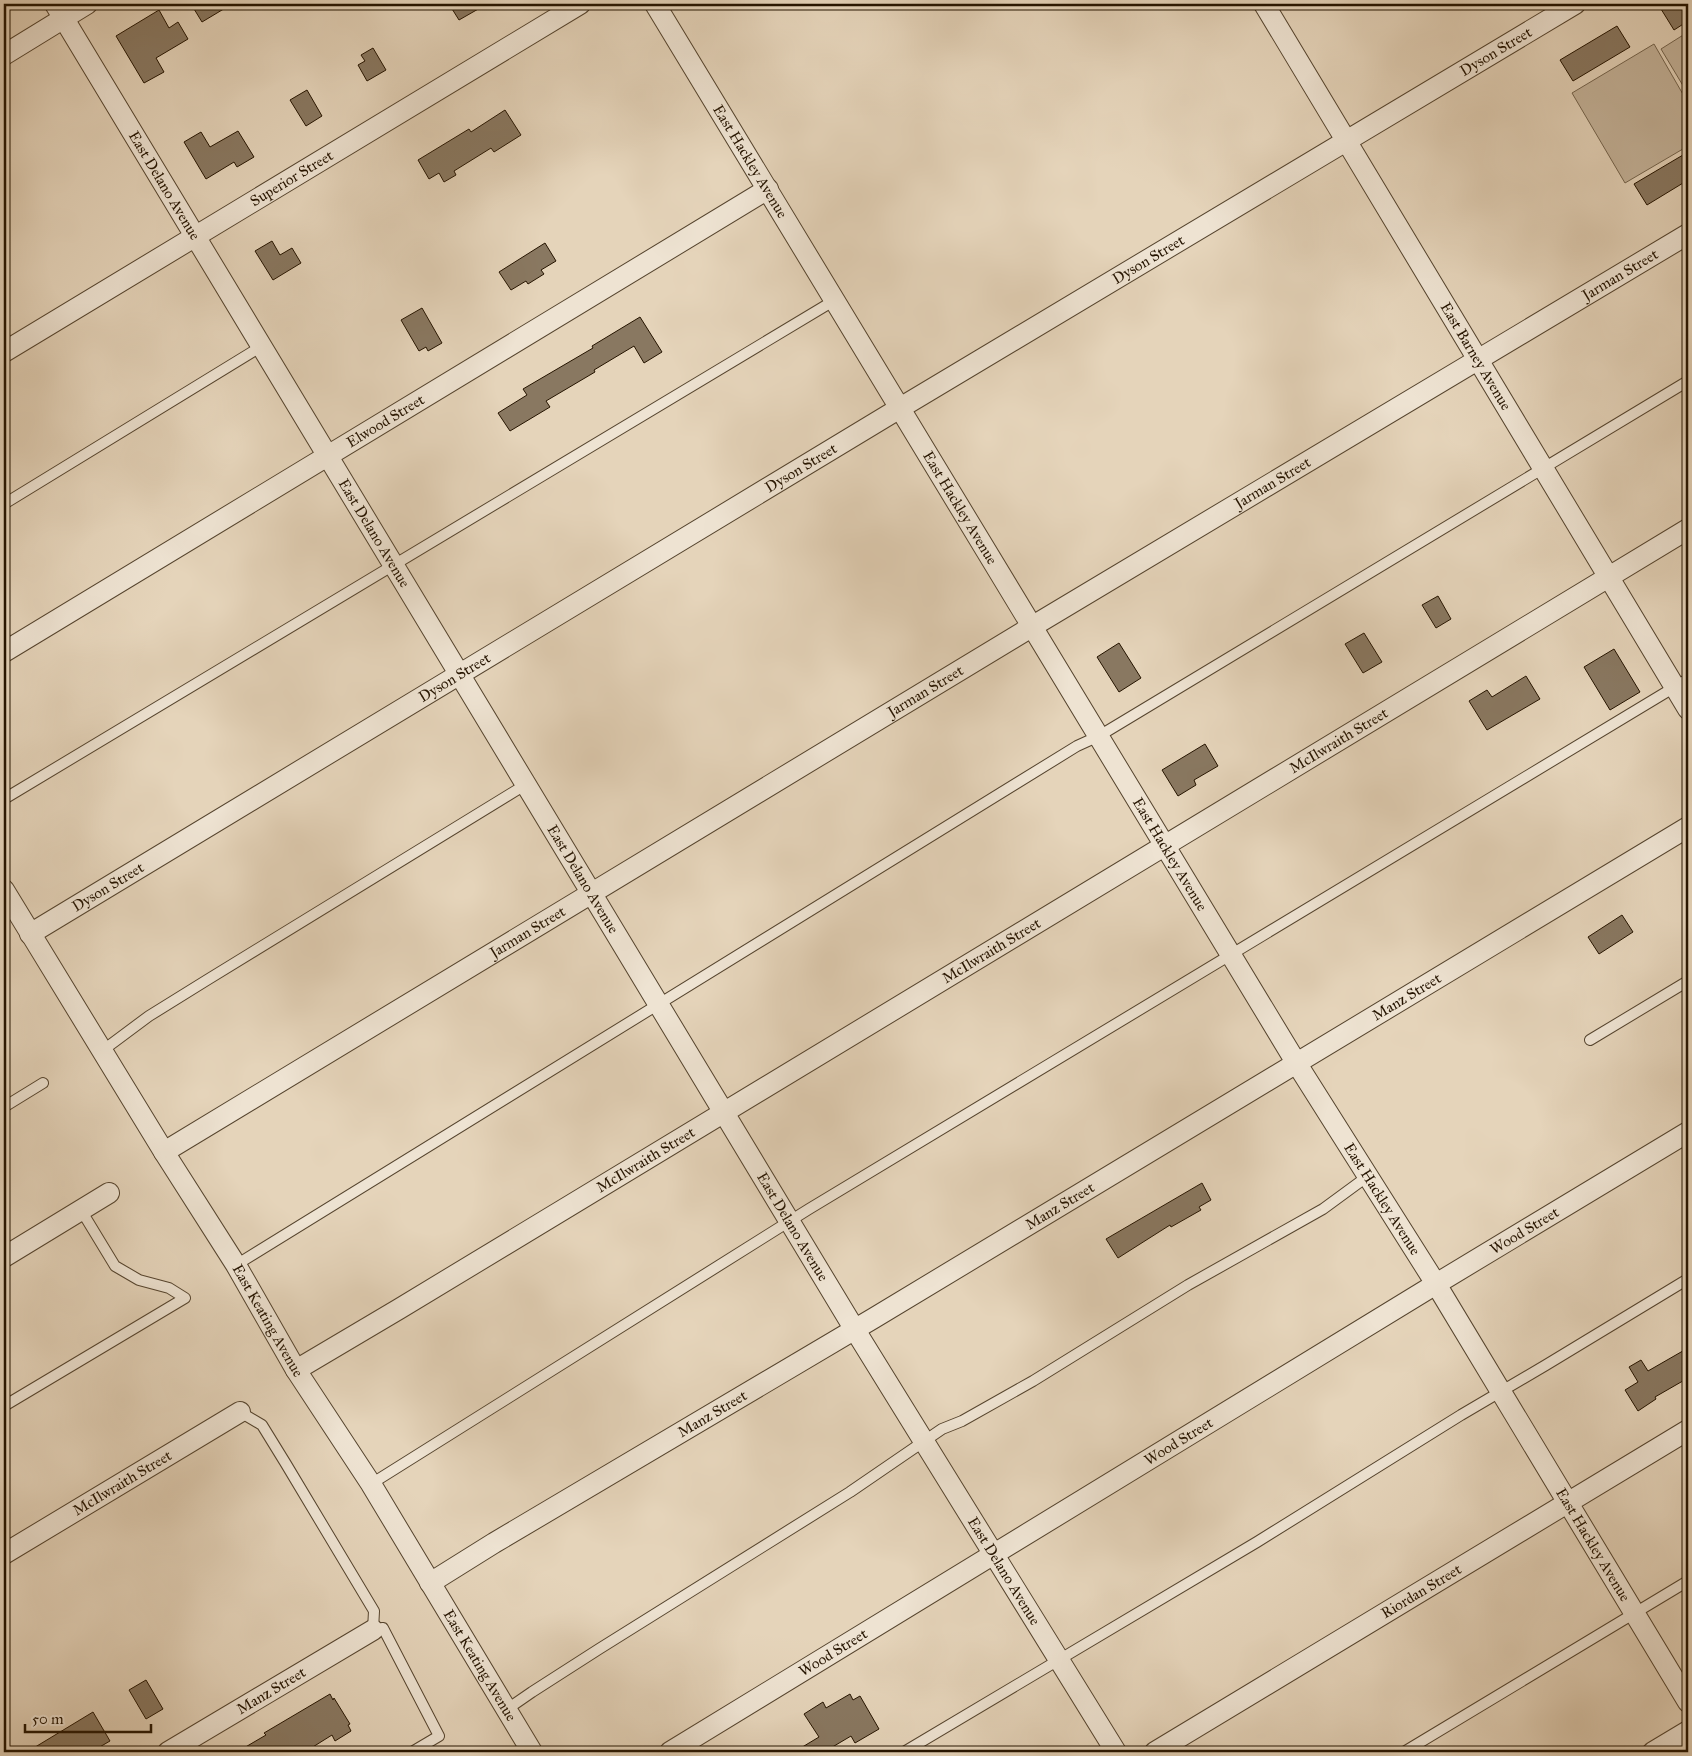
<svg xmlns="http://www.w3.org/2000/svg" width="1692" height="1756" viewBox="0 0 1692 1756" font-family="'IM FELL Great Primer',serif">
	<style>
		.green { fill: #c4b39a; stroke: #74644d }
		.building { fill: #897861; stroke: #251400 }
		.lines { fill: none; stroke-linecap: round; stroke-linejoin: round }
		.lane-casing { stroke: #55442e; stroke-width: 12 }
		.street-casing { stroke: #55442e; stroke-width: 22 }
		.lane { stroke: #eee3d2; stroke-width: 10 }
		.street { stroke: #eee3d2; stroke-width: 20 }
		.labels { text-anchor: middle; stroke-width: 4; stroke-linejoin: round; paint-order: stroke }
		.street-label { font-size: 15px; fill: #251400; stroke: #eee3d2 }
	</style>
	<rect width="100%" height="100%" fill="#e5d4ba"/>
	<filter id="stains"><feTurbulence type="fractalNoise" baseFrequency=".004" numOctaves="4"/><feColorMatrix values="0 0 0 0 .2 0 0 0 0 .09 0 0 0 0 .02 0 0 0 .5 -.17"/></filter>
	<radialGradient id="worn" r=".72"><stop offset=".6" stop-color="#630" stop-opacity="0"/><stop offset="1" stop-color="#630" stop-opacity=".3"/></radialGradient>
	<path class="green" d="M 1688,32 L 1688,94 L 1661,49 Z
		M 1654,44 L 1688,103 L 1688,146 L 1625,183 L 1572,93 Z"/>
	<path class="building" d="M 191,4 L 232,4 L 202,22 Z
		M 449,4 L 487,4 L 459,20 Z
		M 1669,4 L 1688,4 L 1688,21 L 1674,30 L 1661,9 Z
		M 159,10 L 169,28 L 178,22 L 188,39 L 156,58 L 164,72 L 144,83 L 116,36 Z
		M 1617,26 L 1630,47 L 1573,81 L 1560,60 Z
		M 373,48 L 386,70 L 367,81 L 358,65 L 365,61 L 361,55 Z
		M 307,90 L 322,116 L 306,126 L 290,100 Z
		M 505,110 L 521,135 L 494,152 L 491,148 L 454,171 L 456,175 L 444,182 L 439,173 L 429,179 L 418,160 L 469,129 L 471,132 Z
		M 238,131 L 254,157 L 237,167 L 234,162 L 206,179 L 184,142 L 201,132 L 210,147 Z
		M 1688,152 L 1688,180 L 1647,205 L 1634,184 Z
		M 272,241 L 280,255 L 292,248 L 301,263 L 273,280 L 255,251 Z
		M 545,243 L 556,261 L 541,270 L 544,274 L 528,284 L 526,281 L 511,290 L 499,272 Z
		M 422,308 L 442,343 L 428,351 L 426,347 L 419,351 L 401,320 Z
		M 640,317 L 662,352 L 644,363 L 634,346 L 594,370 L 595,372 L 546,401 L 550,407 L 510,431 L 498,413 L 527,395 L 523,389 L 593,348 L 592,346 Z
		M 1438,596 L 1451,619 L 1436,628 L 1422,605 Z
		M 1364,633 L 1382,662 L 1363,673 L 1345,644 Z
		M 1119,643 L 1141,678 L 1119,692 L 1097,657 Z
		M 1614,649 L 1640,692 L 1610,710 L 1584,667 Z
		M 1526,676 L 1540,699 L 1487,730 L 1469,701 L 1487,690 L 1492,697 Z
		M 1205,744 L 1218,766 L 1194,780 L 1196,785 L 1178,796 L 1162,770 Z
		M 1622,915 L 1633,932 L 1599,954 L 1588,937 Z
		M 1202,1183 L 1211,1200 L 1199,1207 L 1201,1210 L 1171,1227 L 1170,1225 L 1118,1258 L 1106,1239 Z
		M 1688,1348 L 1688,1378 L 1655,1397 L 1656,1399 L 1638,1411 L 1625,1390 L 1638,1382 L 1629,1367 L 1641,1360 L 1648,1371 Z
		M 146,1680 L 163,1709 L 146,1719 L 129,1690 Z
		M 330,1694 L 333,1700 L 334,1698 L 350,1724 L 348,1725 L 351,1731 L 335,1741 L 332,1735 L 308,1750 L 306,1747 L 297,1752 L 237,1752 L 266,1735 L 264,1733 Z
		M 850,1694 L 853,1700 L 860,1696 L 879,1729 L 855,1743 L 851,1736 L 824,1752 L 794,1752 L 819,1737 L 804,1714 L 823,1702 L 826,1708 Z
		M 93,1712 L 110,1741 L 91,1752 L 27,1752 Z"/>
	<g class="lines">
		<defs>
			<path id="lane" d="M 4,504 L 262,346
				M 4,799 L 835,300
				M 1590,1040 L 1688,981
				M 102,1051 L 149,1016 L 207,980 L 525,785
				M 4,1107 L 43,1083
				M 236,1265 L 1077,746 L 1099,736 L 1688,381
				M 4,1406 L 185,1298 L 169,1288 L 139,1280 L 115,1266 L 81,1210
				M 240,1412 L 262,1425 L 286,1464 L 374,1611 L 373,1630 L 383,1628 L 439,1736 L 412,1752
				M 371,1484 L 809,1209 L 1688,679
				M 506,1710 L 532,1692 L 599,1649 L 850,1492 L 942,1429 L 962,1421 L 1033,1381 L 1188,1285 L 1323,1209 L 1368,1176
				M 904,1752 L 1257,1542 L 1461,1415 L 1546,1365 L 1688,1279
				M 1404,1752 L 1688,1581"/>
			<g id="street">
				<path id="s1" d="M 55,4 L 855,1330 L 1116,1752"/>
				<path id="s2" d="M 655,4 L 1297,1064 L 1436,1284 L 1688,1702"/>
				<path id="s3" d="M 1264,4 L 1688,709"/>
				<path d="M 4,55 L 87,4"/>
				<path id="s4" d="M 4,352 L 580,4"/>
				<path id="s5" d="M 4,652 L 768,189"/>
				<path id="s6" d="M 4,890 L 164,1152 L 236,1265 L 296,1370 L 371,1484 L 532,1752"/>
				<path id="s7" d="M 30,934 L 900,408 L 1575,4"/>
				<path id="s8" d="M 164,1152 L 1033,626 L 1688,234"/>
				<path d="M 4,1257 L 109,1193"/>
				<path id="s9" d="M 296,1370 L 399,1309 L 1688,529"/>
				<path id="s10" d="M 4,1554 L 240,1412"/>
				<path id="s11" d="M 430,1583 L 494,1543 L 874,1318 L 1688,827"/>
				<path id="s12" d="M 168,1752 L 373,1630"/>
				<path id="s13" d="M 670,1752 L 1436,1284 L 1688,1132"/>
				<path id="s14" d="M 1155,1752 L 1688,1430"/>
				<path d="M 1653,1752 L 1688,1731"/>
			</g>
		</defs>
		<use href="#lane" class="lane-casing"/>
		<use href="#street" class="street-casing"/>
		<use href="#lane" class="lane"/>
		<use href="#street" class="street"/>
	</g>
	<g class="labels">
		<g class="street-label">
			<text dy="5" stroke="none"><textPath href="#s7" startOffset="1711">Dyson Street</textPath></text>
			<text dy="5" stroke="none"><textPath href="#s2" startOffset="184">East Hackley Avenue</textPath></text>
			<text dy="5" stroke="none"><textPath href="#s4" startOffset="336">Superior Street</textPath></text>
			<text dy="5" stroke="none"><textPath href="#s1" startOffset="212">East Delano Avenue</textPath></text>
			<text dy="5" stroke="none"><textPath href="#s7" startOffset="1306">Dyson Street</textPath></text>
			<text dy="5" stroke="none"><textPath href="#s8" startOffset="1700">Jarman Street</textPath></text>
			<text dy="5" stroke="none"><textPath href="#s3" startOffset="411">East Barney Avenue</textPath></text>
			<text dy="5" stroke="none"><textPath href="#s5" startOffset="446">Elwood Street</textPath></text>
			<text dy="5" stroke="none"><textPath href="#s7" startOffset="901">Dyson Street</textPath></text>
			<text dy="5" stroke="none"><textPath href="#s8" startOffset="1295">Jarman Street</textPath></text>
			<text dy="5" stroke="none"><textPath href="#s2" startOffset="589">East Hackley Avenue</textPath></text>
			<text dy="5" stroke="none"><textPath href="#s1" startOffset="618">East Delano Avenue</textPath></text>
			<text dy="5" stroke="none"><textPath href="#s7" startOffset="496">Dyson Street</textPath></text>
			<text dy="5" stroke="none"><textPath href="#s8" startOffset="890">Jarman Street</textPath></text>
			<text dy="5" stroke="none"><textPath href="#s9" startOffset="1218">McIlwraith Street</textPath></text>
			<text dy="5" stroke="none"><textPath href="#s2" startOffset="994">East Hackley Avenue</textPath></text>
			<text dy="5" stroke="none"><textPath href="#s1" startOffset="1022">East Delano Avenue</textPath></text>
			<text dy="5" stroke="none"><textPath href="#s7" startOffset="91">Dyson Street</textPath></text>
			<text dy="5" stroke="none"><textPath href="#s8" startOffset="425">Jarman Street</textPath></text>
			<text dy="5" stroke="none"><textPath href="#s9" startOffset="812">McIlwraith Street</textPath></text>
			<text dy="5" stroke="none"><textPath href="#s11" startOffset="1139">Manz Street</textPath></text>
			<text dy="5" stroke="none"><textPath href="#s9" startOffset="408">McIlwraith Street</textPath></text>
			<text dy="5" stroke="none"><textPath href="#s2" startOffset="1399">East Hackley Avenue</textPath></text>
			<text dy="5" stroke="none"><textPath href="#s11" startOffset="734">Manz Street</textPath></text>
			<text dy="5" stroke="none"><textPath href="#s1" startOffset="1428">East Delano Avenue</textPath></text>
			<text dy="5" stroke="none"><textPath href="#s13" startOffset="1001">Wood Street</textPath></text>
			<text dy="5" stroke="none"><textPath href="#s6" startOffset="505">East Keating Avenue</textPath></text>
			<text dy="5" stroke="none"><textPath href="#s11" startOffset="329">Manz Street</textPath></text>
			<text dy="5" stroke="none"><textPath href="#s13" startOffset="596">Wood Street</textPath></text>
			<text dy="5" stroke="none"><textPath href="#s10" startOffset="138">McIlwraith Street</textPath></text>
			<text dy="5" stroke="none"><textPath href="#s2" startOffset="1804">East Hackley Avenue</textPath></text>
			<text dy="5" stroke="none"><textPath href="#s1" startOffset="1832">East Delano Avenue</textPath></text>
			<text dy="5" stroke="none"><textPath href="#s14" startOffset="311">Riordan Street</textPath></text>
			<text dy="5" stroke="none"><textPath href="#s13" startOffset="191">Wood Street</textPath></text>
			<text dy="5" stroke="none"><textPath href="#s6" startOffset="910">East Keating Avenue</textPath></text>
			<text dy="5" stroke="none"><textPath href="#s12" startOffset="120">Manz Street</textPath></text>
		</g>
	</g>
	<rect width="1692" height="1756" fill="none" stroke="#e5d4ba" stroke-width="20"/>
	<rect x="5" y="5" width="1682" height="1746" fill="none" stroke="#251400" stroke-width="2.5"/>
	<rect x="10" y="10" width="1672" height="1736" fill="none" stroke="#251400"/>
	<path d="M25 1724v8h126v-8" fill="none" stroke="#251400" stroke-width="2.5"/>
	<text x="32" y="1724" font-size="15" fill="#251400" stroke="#eee3d2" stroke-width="4" paint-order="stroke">50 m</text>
	<rect width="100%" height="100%" filter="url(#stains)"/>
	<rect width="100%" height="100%" fill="url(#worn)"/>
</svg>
